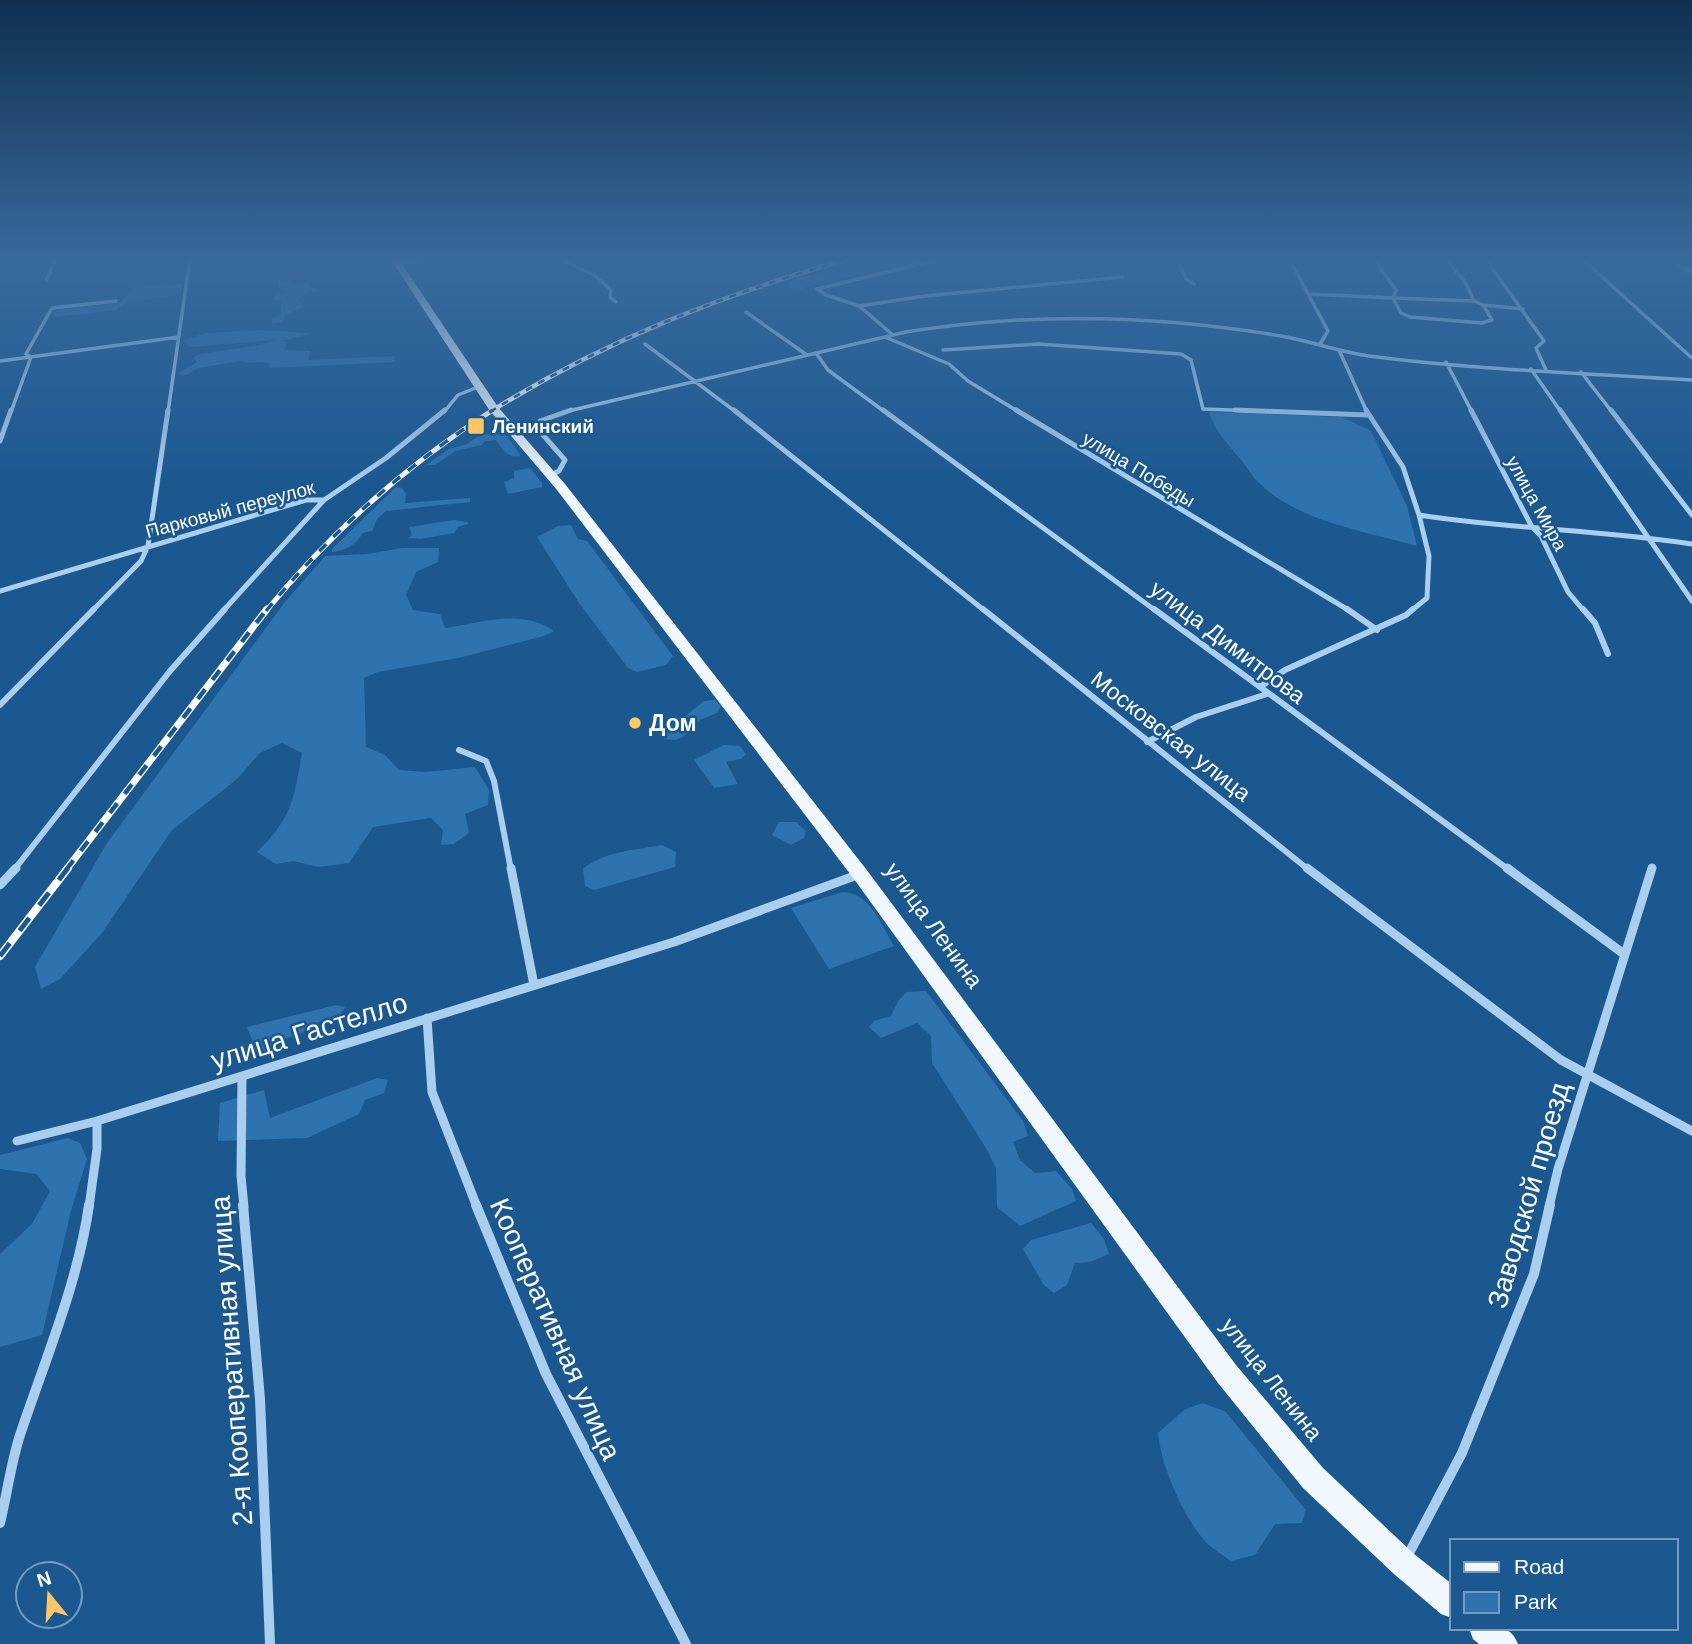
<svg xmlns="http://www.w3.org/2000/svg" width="1692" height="1644" viewBox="0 0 1692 1644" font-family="Helvetica,sans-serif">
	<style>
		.green { fill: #2e72ae }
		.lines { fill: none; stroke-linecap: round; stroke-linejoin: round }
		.street-far4 { stroke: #aaceee; stroke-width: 3.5 }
		.street-far3 { stroke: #aaceee; stroke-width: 5 }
		.street-far2 { stroke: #aaceee; stroke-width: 6 }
		.street-far1 { stroke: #aaceee; stroke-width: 9 }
		.street { stroke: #aaceee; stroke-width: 10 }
		.primary { fill: #f1f7ff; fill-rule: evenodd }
		.rail-far3-casing { stroke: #fff; stroke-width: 4.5 }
		.rail-far2-casing { stroke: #fff; stroke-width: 5 }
		.rail-far1-casing { stroke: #fff; stroke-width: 7 }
		.rail-casing { stroke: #fff; stroke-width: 8 }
		.rail-far3 { stroke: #1b5890; stroke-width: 2.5; stroke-dasharray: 7; stroke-linecap: butt }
		.rail-far2 { stroke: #1b5890; stroke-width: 3.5; stroke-dasharray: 10; stroke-linecap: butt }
		.rail-far1 { stroke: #1b5890; stroke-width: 4.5; stroke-dasharray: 12; stroke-linecap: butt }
		.rail { stroke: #1b5890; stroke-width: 5; stroke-dasharray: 16; stroke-linecap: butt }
		.poi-dot { fill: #ffc667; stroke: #1b5890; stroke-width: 2.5 }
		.labels { text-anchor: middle; stroke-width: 5; stroke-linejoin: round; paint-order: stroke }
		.far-poi-label { font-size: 19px; font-weight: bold; fill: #fff; stroke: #1b5890; text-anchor: start }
		.far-street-label { font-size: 19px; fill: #fff; stroke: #1b5890 }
		.street-label { font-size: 23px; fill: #fff; stroke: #1b5890 }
		.poi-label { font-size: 23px; font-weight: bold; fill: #fff; stroke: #1b5890; text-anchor: start }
		.near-street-label { font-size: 28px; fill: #fff; stroke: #1b5890 }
	</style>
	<rect width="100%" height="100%" fill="#1b5890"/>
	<path class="green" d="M 881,258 L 936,258 L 812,285 L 797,291 L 788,287 L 794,279 Z
		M 290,280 L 295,284 L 309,283 L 308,285 L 318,292 L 309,291 L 298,300 L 305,307 L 285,315 L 283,322 L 272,324 L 272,318 L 281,314 L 281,302 L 273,299 L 274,294 L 287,291 L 279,289 L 278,281 Z
		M 180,284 L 182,289 L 174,296 L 126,302 L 116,310 L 55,317 L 53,313 L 59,310 L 120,302 L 135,287 Z
		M 259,330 L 312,333 L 283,341 L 288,342 L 284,350 L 310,351 L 308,360 L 394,356 L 395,362 L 270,368 L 269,363 C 259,360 250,365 241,361 L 198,368 L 186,375 L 177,374 L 197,362 L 193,358 L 200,354 L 254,346 L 276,340 L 190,347 L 183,340 L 207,333 Z
		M 1209,412 L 1342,417 L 1371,431 L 1407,506 L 1417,546 C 1365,531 1298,522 1258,482 C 1252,476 1247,468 1242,461 C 1228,444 1216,433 1209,412 Z
		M 505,433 L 521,456 C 507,458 503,450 496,440 L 485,441 L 482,445 L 455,451 L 435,465 L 426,465 L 449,449 L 467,444 L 480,435 Z
		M 530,468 L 542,483 L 542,487 L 508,494 L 504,482 L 514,478 L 514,471 Z
		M 396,487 L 402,488 L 406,494 L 405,503 L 470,498 L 470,502 L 386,511 L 377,519 L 372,531 L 363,533 C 355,545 346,551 332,552 L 332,549 Z
		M 454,520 L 468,522 L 468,524 L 458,527 L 454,533 L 421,539 L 408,538 L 412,535 L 409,527 Z
		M 571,525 L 578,539 L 587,541 L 673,656 L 666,665 L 637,672 L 628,668 L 579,603 L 537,537 L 558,526 Z
		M 402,548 L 439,548 L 438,562 L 416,572 L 406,595 L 413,610 L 440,614 L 445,628 C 482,623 521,608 554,631 L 544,636 L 458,658 L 378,672 L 364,678 L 366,747 L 385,755 L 399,770 L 426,772 L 475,767 L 489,790 L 488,805 L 465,814 L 469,833 L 454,844 L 441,845 L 443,830 L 431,818 L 373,827 L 349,863 L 318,867 L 293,861 L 276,864 L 257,852 C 292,818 294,799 302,753 L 282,743 L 260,753 L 236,780 L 172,830 L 102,933 L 60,979 L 41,989 L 35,967 L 107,843 L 285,602 L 325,556 L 367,554 Z
		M 715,700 L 721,706 L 717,713 C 712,715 705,717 700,720 C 685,732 684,746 660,737 L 659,727 L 683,718 L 704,701 Z
		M 724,745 L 740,746 L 746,754 L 741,759 L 726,762 L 738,784 L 714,788 L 694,760 Z
		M 779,822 L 796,822 L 806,831 L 804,838 L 791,845 L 772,835 Z
		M 662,845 L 676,852 L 675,867 L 594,890 L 585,886 L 583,869 C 604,851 636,850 662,845 Z
		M 843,892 C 870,893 881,924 894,946 L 829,969 L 791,908 Z
		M 926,991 L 1023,1121 L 1028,1136 L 1013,1142 L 1020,1160 L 1035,1173 L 1056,1171 L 1072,1189 L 1076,1201 L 1020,1226 L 997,1207 L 996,1168 L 986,1148 L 932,1063 L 931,1036 L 917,1023 L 881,1038 L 869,1027 L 874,1021 L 891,1016 L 899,1000 L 907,992 Z
		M 336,1005 L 345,1007 L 340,1015 L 320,1021 L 309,1030 L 285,1039 L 275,1048 L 263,1051 L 255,1047 L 247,1027 Z
		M 377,1078 L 388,1080 L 384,1093 L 365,1100 L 359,1114 L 307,1138 L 218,1141 L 220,1103 L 264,1090 L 270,1118 Z
		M 68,1138 L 80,1143 L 87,1159 L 71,1211 L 42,1335 L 0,1347 L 0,1254 L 32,1224 L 50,1191 L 36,1174 L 0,1169 L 0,1155 Z
		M 1091,1223 L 1104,1239 L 1109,1254 L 1090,1262 L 1075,1263 L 1067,1285 L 1054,1293 L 1043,1284 L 1023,1249 L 1031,1240 Z
		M 1202,1403 L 1225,1411 L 1306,1510 L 1302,1523 L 1275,1524 L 1255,1555 L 1231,1561 C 1223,1555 1212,1549 1205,1541 C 1183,1517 1161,1465 1158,1433 L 1184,1410 Z"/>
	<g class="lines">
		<path class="street-far4" d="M 559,258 L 594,275 L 611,290 L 610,297 L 616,302
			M 1178,258 L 1185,278 L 1194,284
			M 1289,258 L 1328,331 L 1320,344
			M 1373,258 L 1396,290 L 1393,298
			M 1445,258 L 1465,282 L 1474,301
			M 1485,258 L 1544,341 L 1536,348 L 1546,370
			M 1581,258 L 1692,358
			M 1671,258 L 1692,274
			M 397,263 L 439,258
			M 47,279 L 56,258
			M 1309,294 L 1393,298
			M 1393,298 L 1474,301 L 1483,305 L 1492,320 L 1482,323 L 1410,317 L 1401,313 Z
			M 1483,305 L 1523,309
			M 859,306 L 925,296 L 1123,277
			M 746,312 L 807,355
			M 893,335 L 859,306 L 826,295 L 817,289 L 945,258
			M 885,337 L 949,364 L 968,381 L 1019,412
			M 645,344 L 736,412
			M 943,350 L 1039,344 L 1181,354 L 1191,360 L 1203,409 L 1283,412
			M 1339,350 L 1367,412
			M 816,353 L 828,370 L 885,412
			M 0,361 L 179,337
			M 1446,362 L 1472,412
			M 1531,369 L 1561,412
			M 1581,372 L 1612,412
			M 11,412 L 31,357 L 26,354 L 52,308 L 116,301
			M 168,412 L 190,258
			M 444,412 L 458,395 L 478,387
			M 564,412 L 906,332 C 1031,312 1157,315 1281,336 C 1311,341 1339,352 1369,356 C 1476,370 1585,373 1692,380"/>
		<path class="street-far3" d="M 734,410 L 985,611
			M 883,410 L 1156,611
			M 1016,410 L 1350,611
			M 1235,410 L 1368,415
			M 1366,410 L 1403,467 L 1419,515 L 1429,556 L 1427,598 L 1411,611
			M 1471,410 L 1532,527 L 1541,536 L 1568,592 L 1584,611
			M 1560,410 L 1692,601
			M 1611,410 L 1692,515
			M 0,441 L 11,410
			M 551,475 L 559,471 L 565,460 L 537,428 L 540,421 L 571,410
			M 1419,515 C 1510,529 1601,530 1692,544
			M 0,591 L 306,500 L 324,500 L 386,458 L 445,410
			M 92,611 L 141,561 L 148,546 L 168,410
			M 223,611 L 324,500"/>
		<path class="street-far2" d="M 983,609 L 1309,870
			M 1154,609 L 1509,870
			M 1347,609 L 1377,630
			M 1583,609 L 1595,623 L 1608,654
			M 1260,687 L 1285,670 L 1406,615 L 1413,609
			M 0,705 L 94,609
			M 1147,742 L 1196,717 L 1267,694
			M 459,750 L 486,761 L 494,781 L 511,870
			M 14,870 L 170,671 L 225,609
			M 1651,870 L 1652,867"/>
		<path class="street-far1" d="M 511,868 L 534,985
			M 1307,868 L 1561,1060 L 1692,1131
			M 1507,868 L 1624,954
			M 0,885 L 16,868
			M 427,1018 L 432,1092 L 477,1207
			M 242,1076 L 241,1176 L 244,1207
			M 17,1141 L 97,1121 L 674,942 L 860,874
			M 89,1207 L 97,1149 L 97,1121
			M 1549,1207 L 1558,1169 L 1652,868"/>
		<path class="street" d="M 243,1205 L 260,1399 L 270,1644
			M 476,1205 L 546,1374 L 686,1644
			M 0,1523 C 7,1494 11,1463 20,1435 C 45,1360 78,1283 89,1205
			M 1407,1557 L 1462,1453 L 1534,1274 L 1550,1205"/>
		<path class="primary" d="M 390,258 L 398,258 L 498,407 L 565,484 L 866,869 L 1236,1365 L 1323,1468 L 1414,1554 L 1452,1584 L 1452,1618 L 1441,1614 L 1394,1574 L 1303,1488 L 1218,1383 L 854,879 L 557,490 L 490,411 Z
			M 1469,1628 C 1491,1628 1509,1621 1518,1644 L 1479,1644 L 1473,1639 Z"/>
		<defs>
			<path id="rail-far3" d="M 490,412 C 603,341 724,294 852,258"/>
			<path id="rail-far2" d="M 266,611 C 331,532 406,465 493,410"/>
			<path id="rail-far1" d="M 66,870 L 267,609"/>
			<path id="rail" d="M 0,956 L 68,868"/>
		</defs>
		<use href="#rail-far3" class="rail-far3-casing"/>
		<use href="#rail-far2" class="rail-far2-casing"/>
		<use href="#rail-far1" class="rail-far1-casing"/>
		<use href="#rail" class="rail-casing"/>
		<use href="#rail-far3" class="rail-far3"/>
		<use href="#rail-far2" class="rail-far2"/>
		<use href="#rail-far1" class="rail-far1"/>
		<use href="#rail" class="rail"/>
	</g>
	<linearGradient id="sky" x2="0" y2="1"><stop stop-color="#0f304f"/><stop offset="0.53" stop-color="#396a9c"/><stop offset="1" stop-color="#396a9c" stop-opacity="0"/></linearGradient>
	<rect width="1692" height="488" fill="url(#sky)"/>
	<g class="poi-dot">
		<rect x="467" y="417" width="18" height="18" rx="3.5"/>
		<circle cx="635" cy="723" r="7"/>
	</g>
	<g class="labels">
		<g class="far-poi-label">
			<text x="492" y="433">Ленинский</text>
		</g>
		<g class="far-street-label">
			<text transform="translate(1139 469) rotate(31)" y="7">улица Победы</text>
			<text transform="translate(1537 503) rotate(61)" y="7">улица Мира</text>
			<text transform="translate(230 509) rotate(-15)" y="7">Парковый переулок</text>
		</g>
		<g class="street-label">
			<text transform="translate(1228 642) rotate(37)" y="8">улица Димитрова</text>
			<text transform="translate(1171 736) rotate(38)" y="8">Московская улица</text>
			<text transform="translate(934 925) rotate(54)" y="8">улица Ленина</text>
			<text transform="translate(1272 1379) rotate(52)" y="8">улица Ленина</text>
		</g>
		<g class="poi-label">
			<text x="649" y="731">Дом</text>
		</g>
		<g class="near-street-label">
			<text transform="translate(309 1031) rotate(-17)" y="10">улица Гастелло</text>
			<text transform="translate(1528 1195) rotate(-74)" y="10">Заводской проезд</text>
			<text transform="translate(556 1329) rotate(66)" y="10">Кооперативная улица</text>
			<text transform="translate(231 1361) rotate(-94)" y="10">2-я Кооперативная улица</text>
		</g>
	</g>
	<rect x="1450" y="1539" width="228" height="91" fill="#1b5890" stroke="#769bbc" stroke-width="2"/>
	<rect x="1464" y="1562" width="35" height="10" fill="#f1f7ff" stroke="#769bbc" stroke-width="2"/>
	<text x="1514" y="1574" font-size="21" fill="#ffffff">Road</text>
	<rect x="1464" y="1592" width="35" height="21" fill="#2e72ae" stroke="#769bbc" stroke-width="2"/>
	<text x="1514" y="1609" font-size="21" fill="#ffffff">Park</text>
	<g transform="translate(49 1595) rotate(342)"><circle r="33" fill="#1b5890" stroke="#769bbc" stroke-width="2"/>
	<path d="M0-5L12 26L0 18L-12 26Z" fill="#ffc667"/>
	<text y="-10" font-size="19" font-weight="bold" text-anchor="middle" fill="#ffffff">N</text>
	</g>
</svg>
